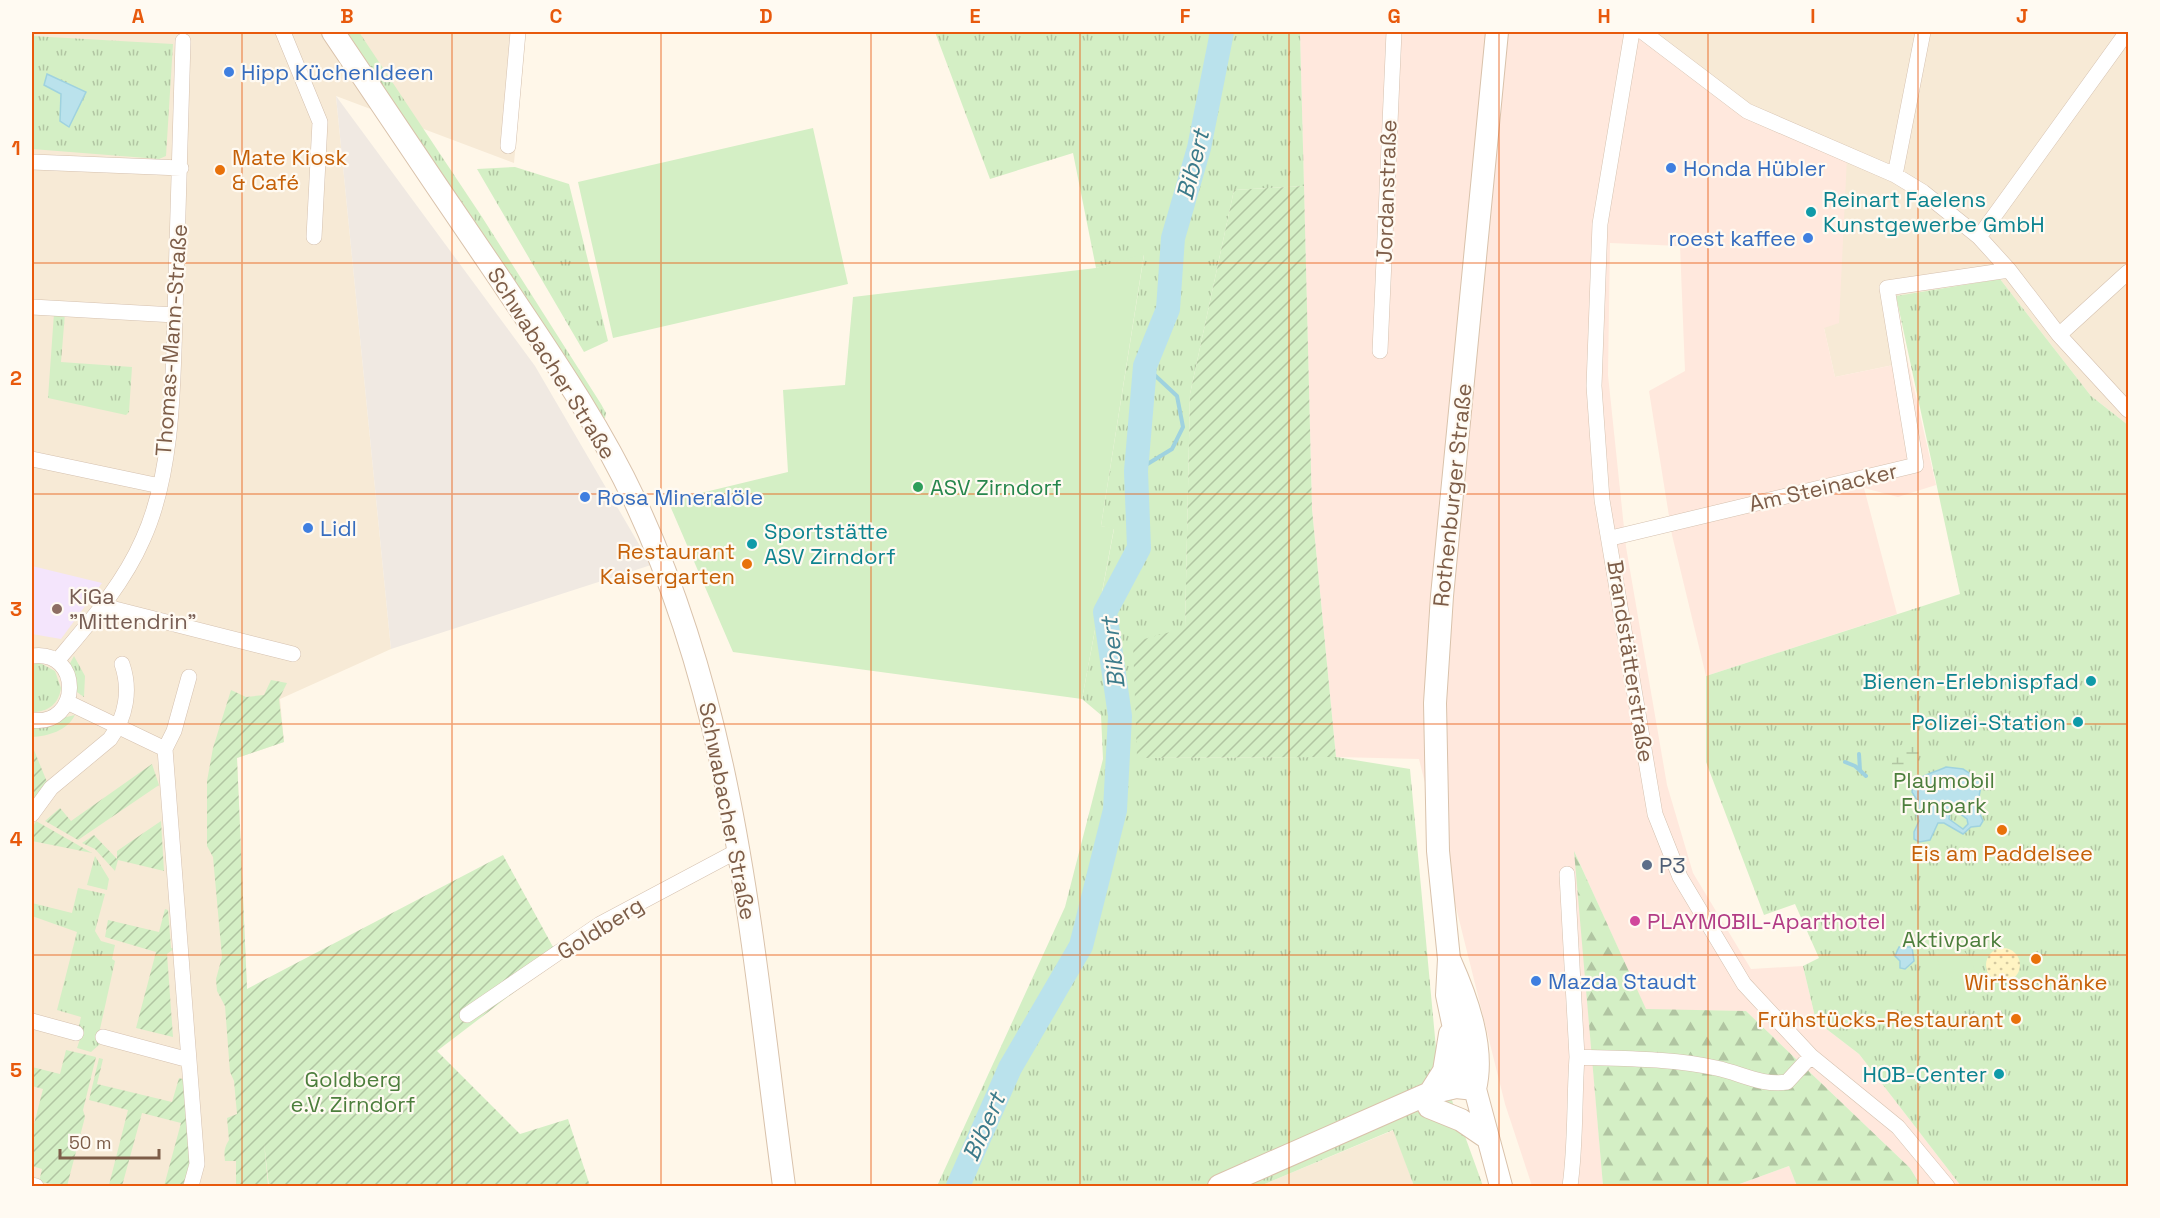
<svg xmlns="http://www.w3.org/2000/svg" width="2160" height="1218" viewBox="0 0 2160 1218" font-family="'Space Grotesk',sans-serif">
	<style>
		.residential { fill: #f7ead6 }
		.commercial { fill: #ffe8dd }
		.industrial { fill: #f0e9e2 }
		.education { fill: #f4e5fc }
		.grass { fill: url(#grass-tufts) }
		.forest { fill: url(#forest-firs) }
		.wetland { fill: url(#wetland-marsh) }
		.sand { fill: url(#sand-dots) }
		.garden { fill: url(#garden-furrows) }
		.pitch { fill: #d4efc5 }
		.water { fill: #bae2ec; stroke: #9fd2df; stroke-width: 1.5; fill-rule: evenodd }
		.lines { fill: none; stroke-linecap: round; stroke-linejoin: round }
		.stream { stroke: #9fd2df; stroke-width: 4 }
		.river { stroke: #bae2ec; stroke-width: 24 }
		.street-casing { stroke: #d5c1af; stroke-width: 16 }
		.secondary-casing { stroke: #d9c2ab; stroke-width: 24 }
		.street { stroke: #fff; stroke-width: 15 }
		.secondary { stroke: #fff; stroke-width: 22 }
		.grid { fill: none; stroke: #e8590c; stroke-width: 1.5; stroke-opacity: 0.55 }
		.shop-dot { fill: #3f7fe0; stroke: #fffaf2; stroke-width: 2 }
		.food-dot { fill: #e8710a; stroke: #fffaf2; stroke-width: 2 }
		.culture-dot { fill: #0f9aa8; stroke: #fffaf2; stroke-width: 2 }
		.leisure-dot { fill: #2e9e5b; stroke: #fffaf2; stroke-width: 2 }
		.education-dot { fill: #8d6e63; stroke: #fffaf2; stroke-width: 2 }
		.service-dot { fill: #5c6f8a; stroke: #fffaf2; stroke-width: 2 }
		.hotel-dot { fill: #d1479c; stroke: #fffaf2; stroke-width: 2 }
		.labels { text-anchor: middle; stroke-width: 4.5; stroke-linejoin: round; paint-order: stroke }
		.shop-label { font-size: 22px; fill: #366cbe; stroke: #fffaf2; text-anchor: start }
		.food-label { font-size: 22px; fill: #c56008; stroke: #fffaf2; text-anchor: end }
		.street-label { font-size: 22px; fill: #7d5d48; stroke: #fffaf2 }
		.culture-label { font-size: 22px; fill: #0d838f; stroke: #fffaf2; text-anchor: end }
		.leisure-label { font-size: 22px; fill: #27864d; stroke: #fffaf2; text-anchor: start }
		.education-label { font-size: 22px; fill: #785e54; stroke: #fffaf2; text-anchor: start }
		.park-label { font-size: 22px; fill: #4c7e3c; stroke: #fffaf2 }
		.service-label { font-size: 22px; fill: #4e5e75; stroke: #fffaf2; text-anchor: start }
		.hotel-label { font-size: 22px; fill: #b23c85; stroke: #fffaf2; text-anchor: start }
		.water-label { font-size: 24px; font-style: italic; fill: #3c7b8b; stroke: #fffaf2 }
		.neatline { fill: none; stroke: #e8590c; stroke-width: 2 }
		.grid-label { font-size: 20px; text-anchor: middle; font-weight: bold; fill: #e8590c }
	</style>
	<defs>
		<pattern id="grass-tufts" width="24" height="20" patternUnits="userSpaceOnUse" patternTransform="scale(1.5)"><rect width="24" height="20" fill="#d4efc5"/><path d="M3 7l-1-3M5 7V3M7 7l1-3M15 17l-1-3M17 17v-4M19 17l1-3" fill="none" stroke="#b1c5a2"/></pattern>
		<pattern id="forest-firs" width="22" height="20" patternUnits="userSpaceOnUse" patternTransform="scale(1.5)"><rect width="22" height="20" fill="#d4efc5"/><path d="M5 1l3.5 6h-7zM16 11l3.5 6h-7z" fill="#b1c5a2"/></pattern>
		<pattern id="wetland-marsh" width="20" height="14" patternUnits="userSpaceOnUse" patternTransform="scale(1.5)"><rect width="20" height="14" fill="#d4efc5"/><path d="M1 5h8M5 5V1M11 12h8M15 12V8" fill="none" stroke="#b1c5a2"/></pattern>
		<pattern id="sand-dots" width="8" height="8" patternUnits="userSpaceOnUse" patternTransform="scale(1.5)"><rect width="8" height="8" fill="#fff4c3"/><path d="M2 2h.1M6 6h.1" fill="none" stroke="#d4c9a0" stroke-width="1.8" stroke-linecap="round"/></pattern>
		<pattern id="garden-furrows" width="10" height="10" patternUnits="userSpaceOnUse" patternTransform="scale(1.5)"><rect width="10" height="10" fill="#d4efc5"/><path d="M-1 1l2-2M0 10L10 0M9 11l2-2" fill="none" stroke="#b1c5a2"/></pattern>
	</defs>
	<rect width="100%" height="100%" fill="#fff7e9"/>
	<path class="residential" d="M 32,32 L 526,32 L 514,163 L 336,96 L 391,649 L 280,699 L 284,742 L 237,758 L 247,989 L 269,1186 L 32,1186 Z
		M 1654,32 L 2128,32 L 2128,425 L 2091,396 L 2000,279 L 1896,296 L 1908,362 L 1835,377 L 1824,328 L 1736,98 Z
		M 1394,1130 L 1414,1186 L 1260,1186 Z"/>
	<path class="commercial" d="M 1300,32 L 1654,32 L 1736,98 L 1847,157 L 1839,323 L 1824,328 L 1835,377 L 1908,362 L 1936,485 L 1898,497 L 1864,488 L 1897,614 L 1706,676 L 1672,535 L 1649,391 L 1685,371 L 1680,246 L 1610,243 L 1608,375 L 1626,547 L 1667,785 L 1693,873 L 1751,969 L 1803,966 L 1816,1021 L 1859,1054 L 1961,1186 L 1921,1186 L 1910,1168 L 1746,1011 L 1646,1010 L 1575,853 L 1603,1186 L 1532,1186 L 1505,1104 L 1419,759 L 1336,757 L 1312,509 Z
		M 1789,1166 L 1797,1186 L 1734,1186 Z"/>
	<path class="industrial" d="M 336,96 L 535,366 L 651,565 L 391,649 Z"/>
	<path class="education" d="M 32,566 L 102,583 L 61,639 L 32,634 Z"/>
	<path class="grass" d="M 347,32 L 359,32 L 482,217 L 601,404 L 606,413 L 605,418 L 603,419 Z
		M 935,32 L 1300,32 L 1304,186 L 1234,190 L 1190,394 L 1185,629 L 1137,758 L 1336,757 L 1410,769 L 1437,1059 L 1483,1186 L 1414,1186 L 1393,1130 L 1260,1186 L 937,1186 L 1065,907 L 1103,759 L 1101,715 L 1082,699 L 1114,529 L 1101,526 L 1144,255 L 1096,268 L 1073,153 L 990,179 Z
		M 32,36 L 173,44 L 166,156 L 159,159 L 32,149 Z
		M 515,167 L 569,184 L 608,341 L 584,352 L 477,169 Z
		M 2000,279 L 2091,396 L 2128,425 L 2128,1186 L 1961,1186 L 1859,1054 L 1816,1021 L 1803,966 L 1819,958 L 1795,904 L 1764,915 L 1706,762 L 1706,676 L 1960,594 L 1896,296 Z
		M 54,313 L 65,313 L 61,362 L 132,367 L 129,412 L 126,415 L 48,398 Z
		M 74,656 L 85,676 L 84,697 L 74,690 L 69,665 Z
		M 40,663 L 55,671 L 61,688 C 59,703 49,712 33,712 L 32,664 Z
		M 75,715 C 67,731 48,736 32,737 L 32,725 Z
		M 95,856 L 109,879 L 107,890 L 87,885 Z
		M 78,888 L 105,894 L 95,931 L 101,941 L 115,945 L 112,959 L 115,961 L 100,1029 L 100,1044 L 91,1052 L 77,1048 L 80,1039 L 76,1038 L 81,1017 L 57,1010 L 77,932 L 32,916 L 32,903 L 72,913 Z"/>
	<path class="forest" d="M 1574,851 L 1646,1009 L 1746,1011 L 1910,1168 L 1921,1186 L 1797,1186 L 1789,1166 L 1734,1186 L 1603,1186 Z"/>
	<path class="wetland" d="M 1914,740 L 1919,751 L 1918,761 L 1895,773 L 1891,766 L 1896,754 L 1894,748 Z"/>
	<path class="sand" d="M1986 965a17 17 0 1 1 34 0a17 17 0 1 1-34 0Z"/>
	<path class="garden" d="M 1304,186 L 1312,509 L 1336,757 L 1137,758 L 1133,642 L 1185,628 L 1190,394 L 1234,190 Z
		M 271,680 L 287,683 L 279,699 L 284,742 L 237,758 L 247,989 L 503,855 L 559,958 L 437,1051 L 520,1134 L 568,1119 L 590,1186 L 269,1186 L 264,1143 L 268,1186 L 236,1186 L 236,1161 L 225,1161 C 224,1152 224,1148 229,1140 L 227,1118 L 237,1114 L 234,1081 L 230,1072 L 225,1006 L 217,991 L 216,979 L 222,957 L 213,857 L 207,846 L 207,781 L 213,748 L 231,690 L 246,697 L 264,695 Z
		M 32,745 L 47,782 L 32,805 Z
		M 152,764 L 159,785 L 78,840 L 45,821 L 60,808 L 71,821 Z
		M 36,821 L 92,853 L 32,841 L 32,829 Z
		M 161,821 L 164,871 L 118,860 L 115,871 L 95,849 L 82,843 L 94,835 L 117,859 L 117,851 Z
		M 165,909 L 168,910 L 171,948 L 175,948 L 167,954 L 173,1037 L 136,1028 L 156,952 L 105,937 L 108,920 L 159,932 Z
		M 66,1050 L 96,1057 L 83,1110 L 85,1117 L 67,1186 L 39,1182 L 42,1169 L 32,1166 L 32,1132 L 43,1089 L 32,1086 L 32,1067 L 60,1074 Z
		M 99,1058 L 103,1059 L 97,1084 L 172,1102 L 179,1078 L 186,1080 L 193,1164 L 186,1186 L 164,1186 L 181,1123 L 142,1113 L 122,1186 L 109,1185 L 128,1110 L 89,1100 Z"/>
	<path class="pitch" d="M 813,128 L 848,284 L 613,338 L 578,182 Z
		M 1144,254 L 1101,526 L 1114,528 L 1082,699 L 733,652 L 668,501 L 788,472 L 783,390 L 845,385 L 853,297 L 1096,268 Z
		M 1950,930 L 1952,941 C 1966,949 1972,961 1977,976 L 1961,986 L 1940,967 L 1931,943 Z"/>
	<path class="water" d="M 47,74 L 86,92 L 69,127 L 60,121 L 61,94 L 44,85 Z
		M 1946,767 L 1963,769 L 1977,778 L 1981,786 L 1977,807 L 1983,821 L 1980,826 L 1971,827 L 1963,834 L 1944,823 L 1938,823 L 1930,840 L 1919,842 L 1914,839 L 1914,832 L 1919,821 L 1915,810 L 1917,800 L 1912,792 C 1914,775 1932,774 1946,767 ZM 1956,811 L 1967,819 L 1968,824 L 1963,829 L 1949,819 L 1950,812 Z
		M 1899,947 L 1912,947 L 1914,961 L 1905,969 L 1900,968 L 1900,961 L 1895,956 Z"/>
	<g class="lines">
		<path class="stream" d="M 1136,471 L 1172,449 L 1183,427 L 1177,396 L 1145,366
			M 1859,754 L 1860,770
			M 1845,762 L 1855,766 L 1866,776"/>
		<path class="river" d="M 958,1186 L 1010,1068 L 1081,946 L 1115,810 L 1120,716 L 1105,612 L 1139,548 L 1136,471 L 1145,366 L 1168,309 L 1173,238 L 1199,148 L 1222,32"/>
		<defs>
			<path id="street" d="M 283,32 L 320,122 L 314,237
				M 1632,32 L 1600,224 L 1594,386 L 1602,500 L 1655,814 L 1680,877 L 1744,984 L 1811,1056 L 1898,1127 L 1947,1186
				M 1643,32 L 1747,111 L 1895,175 L 1923,192 L 1979,237 L 2009,270 L 2059,335 L 2128,410
				M 508,146 L 518,32
				M 32,162 L 181,168
				M 1895,175 L 1923,32
				M 1979,237 L 2127,32
				M 32,307 L 175,315
				M 2059,335 L 2128,272
				M 1380,351 L 1394,32
				M 32,459 L 160,486
				M 1611,538 L 1916,465 L 1887,288 L 2009,270
				M 103,606 L 293,654
				M 32,656 C 83,649 81,727 32,720
				M 57,661 C 89,623 123,585 143,539 C 173,473 173,385 175,314 C 178,223 181,132 183,41
				M 67,702 L 165,749 L 197,1164 L 191,1186
				M 165,749 L 174,731 L 189,677
				M 32,814 L 51,788 L 110,739 C 126,717 131,690 122,664
				M 1567,874 L 1577,1057
				M 467,1015 L 600,924 L 739,850
				M 32,1021 L 76,1033
				M 103,1037 L 189,1060
				M 32,1185 L 36,1186
				M 1570,1186 C 1576,1144 1574,1100 1577,1057 C 1623,1059 1671,1058 1716,1068 C 1741,1073 1761,1086 1787,1082 L 1811,1056"/>
			<path id="secondary" d="M 333,32 C 388,114 444,197 500,279 C 548,351 598,422 635,501 C 738,721 752,950 784,1186
				M 1497,32 L 1442,596 L 1435,703 L 1438,851 L 1449,959 L 1447,995 L 1463,1071 L 1475,1089 L 1501,1186
				M 1450,961 C 1467,999 1485,1048 1475,1089
				M 1430,1093 L 1444,1071 L 1450,1034
				M 1429,1107 L 1461,1120 L 1486,1137
				M 1219,1186 L 1430,1093 L 1456,1087 L 1475,1089"/>
		</defs>
		<use href="#street" class="street-casing"/>
		<use href="#secondary" class="secondary-casing"/>
		<use href="#street" class="street"/>
		<use href="#secondary" class="secondary"/>
	</g>
	<path class="grid" d="M 242,32 L 242,1186M 452,32 L 452,1186M 661,32 L 661,1186M 871,32 L 871,1186M 1080,32 L 1080,1186M 1289,32 L 1289,1186M 1499,32 L 1499,1186M 1708,32 L 1708,1186M 1918,32 L 1918,1186M 32,263 L 2128,263M 32,494 L 2128,494M 32,724 L 2128,724M 32,955 L 2128,955"/>
	<g class="shop-dot">
		<circle cx="229" cy="72" r="6"/>
		<circle cx="1671" cy="168" r="6"/>
		<circle cx="1808" cy="238" r="6"/>
		<circle cx="585" cy="497" r="6"/>
		<circle cx="308" cy="528" r="6"/>
		<circle cx="1536" cy="981" r="6"/>
	</g>
	<g class="food-dot">
		<circle cx="220" cy="170" r="6"/>
		<circle cx="747" cy="564" r="6"/>
		<circle cx="2002" cy="830" r="6"/>
		<circle cx="2036" cy="959" r="6"/>
		<circle cx="2016" cy="1019" r="6"/>
	</g>
	<g class="culture-dot">
		<circle cx="1811" cy="212" r="6"/>
		<circle cx="752" cy="544" r="6"/>
		<circle cx="2091" cy="681" r="6"/>
		<circle cx="2078" cy="722" r="6"/>
		<circle cx="1999" cy="1074" r="6"/>
	</g>
	<circle class="leisure-dot" cx="918" cy="487" r="6"/>
	<circle class="education-dot" cx="57" cy="609" r="6"/>
	<circle class="service-dot" cx="1647" cy="865" r="6"/>
	<circle class="hotel-dot" cx="1635" cy="921" r="6"/>
	<g class="labels">
		<g class="shop-label">
			<text x="241" y="80">Hipp KüchenIdeen</text>
			<text x="1683" y="176">Honda Hübler</text>
			<text x="1796" y="246" text-anchor="end">roest kaffee</text>
			<text x="597" y="505">Rosa Mineralöle</text>
			<text x="320" y="536">Lidl</text>
			<text x="1548" y="989">Mazda Staudt</text>
		</g>
		<g class="food-label">
			<text x="232" y="165" text-anchor="start">Mate Kiosk<tspan x="232" dy="25">&amp; Café</tspan></text>
			<text x="735" y="559">Restaurant<tspan x="735" dy="25">Kaisergarten</tspan></text>
			<text x="2002" y="861" text-anchor="middle">Eis am Paddelsee</text>
			<text x="2036" y="990" text-anchor="middle">Wirtsschänke</text>
			<text x="2004" y="1027">Frühstücks-Restaurant</text>
		</g>
		<g class="street-label">
			<text transform="translate(1386 191) rotate(-88)" y="8">Jordanstraße</text>
			<text transform="translate(171 340) rotate(-86)" y="8">Thomas-Mann-Straße</text>
			<text transform="translate(552 363) rotate(58)" y="8">Schwabacher Straße</text>
			<text transform="translate(1823 487) rotate(-13)" y="8">Am Steinacker</text>
			<text transform="translate(1452 495) rotate(-84)" y="8">Rothenburger Straße</text>
			<text transform="translate(1631 661) rotate(81)" y="8">Brandstätterstraße</text>
			<text transform="translate(728 811) rotate(79)" y="8">Schwabacher Straße</text>
			<text transform="translate(600 928) rotate(-32)" y="8">Goldberg</text>
		</g>
		<g class="culture-label">
			<text x="1823" y="207" text-anchor="start">Reinart Faelens<tspan x="1823" dy="25">Kunstgewerbe GmbH</tspan></text>
			<text x="764" y="539" text-anchor="start">Sportstätte<tspan x="764" dy="25">ASV Zirndorf</tspan></text>
			<text x="2079" y="689">Bienen-Erlebnispfad</text>
			<text x="2066" y="730">Polizei-Station</text>
			<text x="1987" y="1082">HOB-Center</text>
		</g>
		<g class="leisure-label">
			<text x="930" y="495">ASV Zirndorf</text>
		</g>
		<g class="education-label">
			<text x="69" y="604">KiGa<tspan x="69" dy="25">"Mittendrin"</tspan></text>
		</g>
		<g class="park-label">
			<text x="1944" y="788">Playmobil<tspan x="1944" dy="25">Funpark</tspan></text>
			<text x="1952" y="947">Aktivpark</text>
			<text x="353" y="1087">Goldberg<tspan x="353" dy="25">e.V. Zirndorf</tspan></text>
		</g>
		<g class="service-label">
			<text x="1659" y="873">P3</text>
		</g>
		<g class="hotel-label">
			<text x="1647" y="929">PLAYMOBIL-Aparthotel</text>
		</g>
		<g class="water-label">
			<text transform="translate(1193 165) rotate(-76)" y="8">Bibert</text>
			<text transform="translate(1113 653) rotate(-96)" y="8">Bibert</text>
			<text transform="translate(984 1127) rotate(-66)" y="8">Bibert</text>
		</g>
	</g>
	<rect width="2160" height="1218" fill="none" stroke="#fffaf2" stroke-width="66"/>
	<path d="M60 1149v9h99v-9" fill="none" stroke="#7d5d48" stroke-width="3"/>
	<text x="69" y="1149" font-size="18" fill="#7d5d48" stroke="#fffaf2" stroke-width="4.5" paint-order="stroke">50 m</text>
	<rect x="33" y="33" width="2094" height="1152" class="neatline"/>
	<g class="grid-label">
		<text x="138" y="23">A</text>
		<text x="347" y="23">B</text>
		<text x="556" y="23">C</text>
		<text x="766" y="23">D</text>
		<text x="975" y="23">E</text>
		<text x="1185" y="23">F</text>
		<text x="1394" y="23">G</text>
		<text x="1604" y="23">H</text>
		<text x="1813" y="23">I</text>
		<text x="2022" y="23">J</text>
		<text x="16" y="155">1</text>
		<text x="16" y="385">2</text>
		<text x="16" y="616">3</text>
		<text x="16" y="846">4</text>
		<text x="16" y="1077">5</text>
	</g>
</svg>
